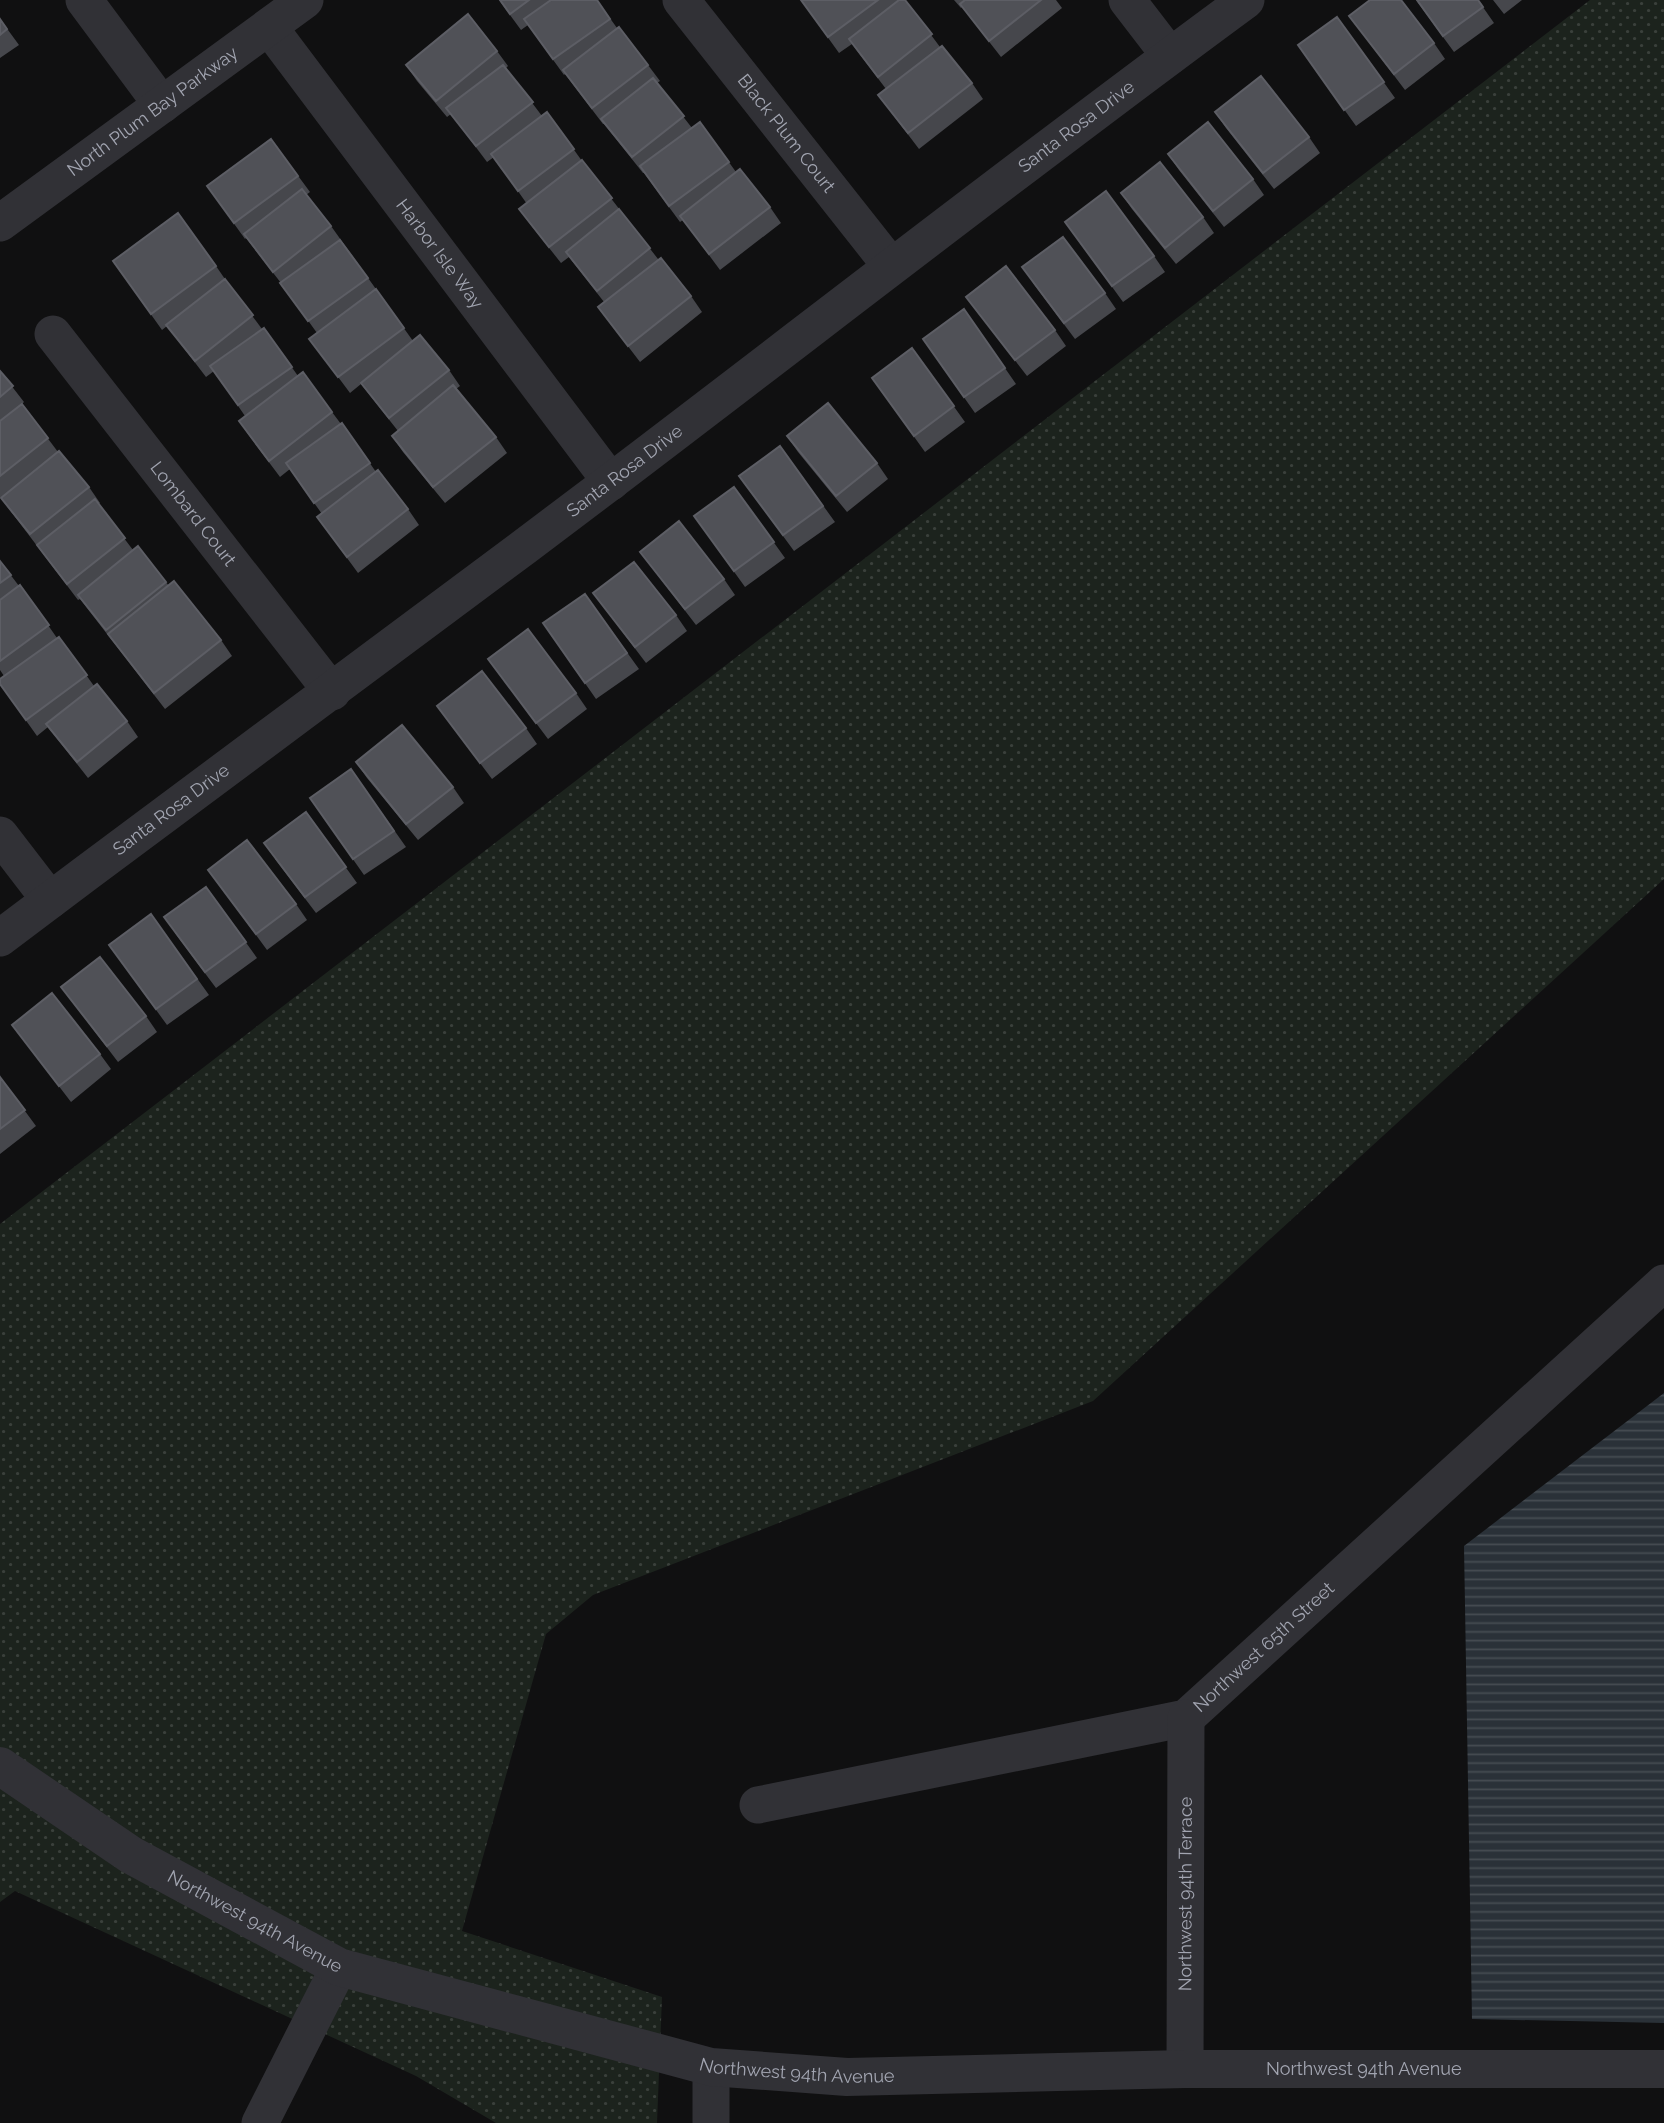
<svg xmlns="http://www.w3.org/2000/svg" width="1664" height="2123" viewBox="0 0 1664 2123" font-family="Raleway,sans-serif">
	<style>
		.grass { fill: url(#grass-dots) }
		.water { fill: url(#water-rules) }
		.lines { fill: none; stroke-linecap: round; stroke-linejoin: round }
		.minor { stroke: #313136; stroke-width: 37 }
		.tertiary { stroke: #313136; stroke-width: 38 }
		.wall { fill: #46474c }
		.building { fill: #505157; stroke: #5d5e65; stroke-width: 2 }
		.labels { text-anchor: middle; stroke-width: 7; stroke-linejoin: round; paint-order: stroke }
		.street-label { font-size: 18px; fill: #a2a5b1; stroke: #0b0b0c }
	</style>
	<defs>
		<pattern id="grass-dots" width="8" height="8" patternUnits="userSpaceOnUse" patternTransform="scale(1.75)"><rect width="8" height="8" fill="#1c231d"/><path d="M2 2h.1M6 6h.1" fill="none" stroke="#3a403b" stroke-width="1.8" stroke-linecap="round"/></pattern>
		<pattern id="water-rules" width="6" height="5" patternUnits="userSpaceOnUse" patternTransform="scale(1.75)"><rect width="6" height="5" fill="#2a3138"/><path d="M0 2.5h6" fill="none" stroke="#464c52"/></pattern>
	</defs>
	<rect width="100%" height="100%" fill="#101011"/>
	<path class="grass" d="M 1590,0 L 1664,0 L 1664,879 L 1093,1401 L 593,1595 L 546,1634 L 462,1931 L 662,1997 L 657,2123 L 496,2123 L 416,2076 L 15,1891 L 0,1902 L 0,1224 Z"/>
	<path class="water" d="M 1664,1393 L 1664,2023 L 1472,2019 L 1464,1546 Z"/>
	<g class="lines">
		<g class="minor">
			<path d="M 84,0 L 162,105"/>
			<path id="s1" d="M 681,0 L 891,266"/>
			<path d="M 1127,0 L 1170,56"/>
			<path id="s2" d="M 269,27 L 611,482"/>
			<path id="s3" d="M 0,223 L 305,0"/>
			<path id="s4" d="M 53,334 L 332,692"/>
			<path d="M 0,835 L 50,900"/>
			<path id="s5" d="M 0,938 C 202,785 407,636 609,483 C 821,322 1031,158 1246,0"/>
			<path id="s6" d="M 758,1805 L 1186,1718 L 1664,1283"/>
			<path id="s7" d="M 1185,2069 L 1186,1718"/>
			<path d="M 260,2123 L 339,1967"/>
			<path d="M 711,2123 L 711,2067"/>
		</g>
		<path class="tertiary" id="s8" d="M 0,1766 L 131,1855 L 339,1967 L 711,2067 L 847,2077 L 1185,2069 L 1664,2069"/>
	</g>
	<path class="wall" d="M 499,0 L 597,0 L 617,28 L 648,65 L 660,81 L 657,83 L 692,128 L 700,122 L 736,172 L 770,207 L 781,223 L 720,270 L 683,220 L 680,222 L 644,173 L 643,173 L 604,124 L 603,124 L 565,74 L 564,75 L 528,25 L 521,30 Z
		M 801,0 L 905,0 L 940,47 L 972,83 L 983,99 L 919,149 L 878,95 L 886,89 L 852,44 L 839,53 Z
		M 954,0 L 1056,0 L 1062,8 L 1001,57 L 962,7 L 961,8 Z
		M 1416,0 L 1478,0 L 1494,23 L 1454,52 Z
		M 1493,0 L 1522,0 L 1504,14 Z
		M 1349,16 L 1434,43 L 1445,59 L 1405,90 Z
		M 1337,17 L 1395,98 L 1356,126 L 1298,45 Z
		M 0,19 L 19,45 L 0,58 Z
		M 497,51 L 508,66 L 506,68 L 542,116 L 547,112 L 582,161 L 658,259 L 691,296 L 702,312 L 640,362 L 598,307 L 604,302 L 569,257 L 561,263 L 531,225 L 519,209 L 527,204 L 494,157 L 487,162 L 451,114 L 447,117 L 417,81 L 406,65 Z
		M 1215,112 L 1309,137 L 1320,153 L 1274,189 L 1226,128 Z
		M 271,139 L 310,192 L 306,195 L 331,226 L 413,341 L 449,370 L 460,386 L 456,389 L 496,437 L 507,453 L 445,503 L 403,452 L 392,436 L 398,431 L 361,384 L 350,393 L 321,354 L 309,339 L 317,333 L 281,283 L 246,238 L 245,239 L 207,186 Z
		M 1168,154 L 1253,179 L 1264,195 L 1224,227 L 1179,170 Z
		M 1121,193 L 1203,217 L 1214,233 L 1176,264 L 1132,209 Z
		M 1065,222 L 1154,256 L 1165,272 L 1123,302 Z
		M 113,261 L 216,266 L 227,282 L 262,329 L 264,328 L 298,376 L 332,412 L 341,424 L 342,423 L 376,472 L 408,509 L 419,525 L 358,573 L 317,517 L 322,514 L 290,469 L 280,477 L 250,437 L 239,421 L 245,416 L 214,371 L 206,377 L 167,326 L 162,330 Z
		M 1033,283 L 1105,293 L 1116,309 L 1075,339 Z
		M 966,297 L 1055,330 L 1066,346 L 1027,376 Z
		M 964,309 L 1016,384 L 975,413 L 923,339 Z
		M 912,348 L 965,422 L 925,452 L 872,378 Z
		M 0,371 L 24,402 L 22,404 L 58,452 L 89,487 L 100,503 L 98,504 L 133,550 L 138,546 L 169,586 L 221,640 L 232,656 L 165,709 L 80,599 L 78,600 L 0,497 Z
		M 787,436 L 877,463 L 888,479 L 847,512 L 798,452 Z
		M 780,446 L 835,522 L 794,551 L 739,476 Z
		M 734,487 L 785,558 L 745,587 L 694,516 Z
		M 640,552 L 724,579 L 735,595 L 696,625 Z
		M 0,561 L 19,586 L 20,585 L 57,638 L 59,637 L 94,686 L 127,721 L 138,737 L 88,778 L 48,727 L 37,736 L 0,684 L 4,676 L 0,670 Z
		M 593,593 L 676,615 L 687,631 L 646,663 Z
		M 585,594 L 639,669 L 596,699 L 543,623 Z
		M 488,659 L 576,693 L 587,709 L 548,739 Z
		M 437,706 L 526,728 L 537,744 L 492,779 Z
		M 356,762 L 453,787 L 464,803 L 418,840 L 367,778 Z
		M 351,769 L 406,847 L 364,875 L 310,798 Z
		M 306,812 L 357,883 L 316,913 L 275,859 Z
		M 208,870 L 296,904 L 307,920 L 267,950 Z
		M 206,887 L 257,958 L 216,988 L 175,933 Z
		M 151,914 L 209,995 L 167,1025 L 109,945 Z
		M 61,987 L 146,1016 L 157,1032 L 118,1062 Z
		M 12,1025 L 100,1054 L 111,1069 L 71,1102 Z
		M 0,1077 L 36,1126 L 0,1154 Z"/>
	<path class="building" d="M 500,0 L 529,0 L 510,14 Z
		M 551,0 L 597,0 L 610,19 L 553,59 L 524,19 Z
		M 801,0 L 878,0 L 828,37 Z
		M 899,0 L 905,0 L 932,34 L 878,77 L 849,39 Z
		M 965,0 L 1041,0 L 989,41 L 960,4 Z
		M 1370,0 L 1401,0 L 1434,43 L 1394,74 L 1349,16 Z
		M 1417,0 L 1478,0 L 1483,7 L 1443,36 Z
		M 468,14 L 497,51 L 436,101 L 406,65 Z
		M 1337,17 L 1384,82 L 1344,110 L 1298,45 Z
		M 0,19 L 7,29 L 0,35 Z
		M 619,27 L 648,65 L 592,108 L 563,70 Z
		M 942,46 L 972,83 L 908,133 L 878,95 Z
		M 503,65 L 533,102 L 476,146 L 446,108 Z
		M 1261,76 L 1309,137 L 1263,173 L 1215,112 Z
		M 653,78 L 684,116 L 632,157 L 601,119 Z
		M 547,112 L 574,149 L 518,191 L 491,154 Z
		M 700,122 L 729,162 L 669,206 L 640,166 Z
		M 1208,122 L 1253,179 L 1213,211 L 1168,154 Z
		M 271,139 L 298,176 L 234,223 L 207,186 Z
		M 582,160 L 612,198 L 549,247 L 519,209 Z
		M 1160,162 L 1203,217 L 1165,248 L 1121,193 Z
		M 740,169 L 770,207 L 709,254 L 680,216 Z
		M 302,189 L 331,226 L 273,272 L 244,234 Z
		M 1106,191 L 1154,256 L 1112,286 L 1065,222 Z
		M 619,209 L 650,248 L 597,291 L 566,252 Z
		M 178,213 L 216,266 L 151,314 L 113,261 Z
		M 1063,237 L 1105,293 L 1064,323 L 1022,267 Z
		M 340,240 L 368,278 L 308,321 L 280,283 Z
		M 661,258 L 691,296 L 628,346 L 598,307 Z
		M 1006,266 L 1055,330 L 1015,360 L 966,297 Z
		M 225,279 L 253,315 L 195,361 L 166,325 Z
		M 376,289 L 404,328 L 338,377 L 309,339 Z
		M 964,309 L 1005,368 L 964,397 L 923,339 Z
		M 264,328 L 292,367 L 238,405 L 210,366 Z
		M 420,335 L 449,370 L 389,418 L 361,383 Z
		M 912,348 L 954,406 L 914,436 L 872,378 Z
		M 0,371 L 13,386 L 0,397 Z
		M 303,372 L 332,412 L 269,461 L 239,421 Z
		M 453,385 L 496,437 L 433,487 L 392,436 Z
		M 828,403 L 877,463 L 836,496 L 787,436 Z
		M 22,404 L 48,438 L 0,476 L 0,421 Z
		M 342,423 L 370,463 L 314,503 L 286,463 Z
		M 780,446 L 823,506 L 783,535 L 739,476 Z
		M 59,451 L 89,487 L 30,534 L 1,498 Z
		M 378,470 L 408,509 L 347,557 L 317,517 Z
		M 734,487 L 774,542 L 734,571 L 694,516 Z
		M 95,499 L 125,538 L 67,584 L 37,545 Z
		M 679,521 L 724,579 L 685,609 L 640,552 Z
		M 138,546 L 166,582 L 106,630 L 78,595 Z
		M 0,561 L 11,575 L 0,583 Z
		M 634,562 L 676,615 L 635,647 L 593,593 Z
		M 174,581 L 221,640 L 154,693 L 108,634 Z
		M 20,585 L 49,625 L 0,661 L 0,600 Z
		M 585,594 L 627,653 L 585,683 L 543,623 Z
		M 528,629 L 576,693 L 536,723 L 488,659 Z
		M 59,637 L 87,675 L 26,720 L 0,684 L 0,679 Z
		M 482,671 L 526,728 L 480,763 L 437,706 Z
		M 97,684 L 127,721 L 77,762 L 46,724 Z
		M 402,725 L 453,787 L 406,824 L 356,762 Z
		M 351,769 L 394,831 L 353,859 L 310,798 Z
		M 306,812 L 346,867 L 305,897 L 264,843 Z
		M 247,840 L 296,904 L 256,934 L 208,870 Z
		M 206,887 L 246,942 L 205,972 L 164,917 Z
		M 151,914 L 197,979 L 156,1009 L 109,945 Z
		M 100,957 L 146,1016 L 107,1046 L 61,987 Z
		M 52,993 L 100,1054 L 59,1086 L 12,1025 Z
		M 0,1077 L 25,1110 L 0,1129 Z"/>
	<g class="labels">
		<g class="street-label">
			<text dy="6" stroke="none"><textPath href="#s3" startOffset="189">North Plum Bay Parkway</textPath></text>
			<text dy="6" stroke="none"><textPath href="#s5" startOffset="1348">Santa Rosa Drive</textPath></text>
			<text dy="6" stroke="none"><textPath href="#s1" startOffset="170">Black Plum Court</textPath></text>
			<text dy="6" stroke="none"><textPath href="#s2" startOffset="284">Harbor Isle Way</textPath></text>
			<text dy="6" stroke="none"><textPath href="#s5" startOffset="780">Santa Rosa Drive</textPath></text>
			<text dy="6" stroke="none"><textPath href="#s4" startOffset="228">Lombard Court</textPath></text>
			<text dy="6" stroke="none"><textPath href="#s5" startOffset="214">Santa Rosa Drive</textPath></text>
			<text dy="6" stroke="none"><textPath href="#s6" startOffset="542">Northwest 65th Street</textPath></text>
			<text dy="6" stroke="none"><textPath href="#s7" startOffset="175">Northwest 94th Terrace</textPath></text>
			<text dy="6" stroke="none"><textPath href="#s8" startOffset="299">Northwest 94th Avenue</textPath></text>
			<text dy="6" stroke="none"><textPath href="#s8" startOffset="866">Northwest 94th Avenue</textPath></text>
			<text dy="6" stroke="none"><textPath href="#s8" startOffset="1433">Northwest 94th Avenue</textPath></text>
		</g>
	</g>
</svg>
